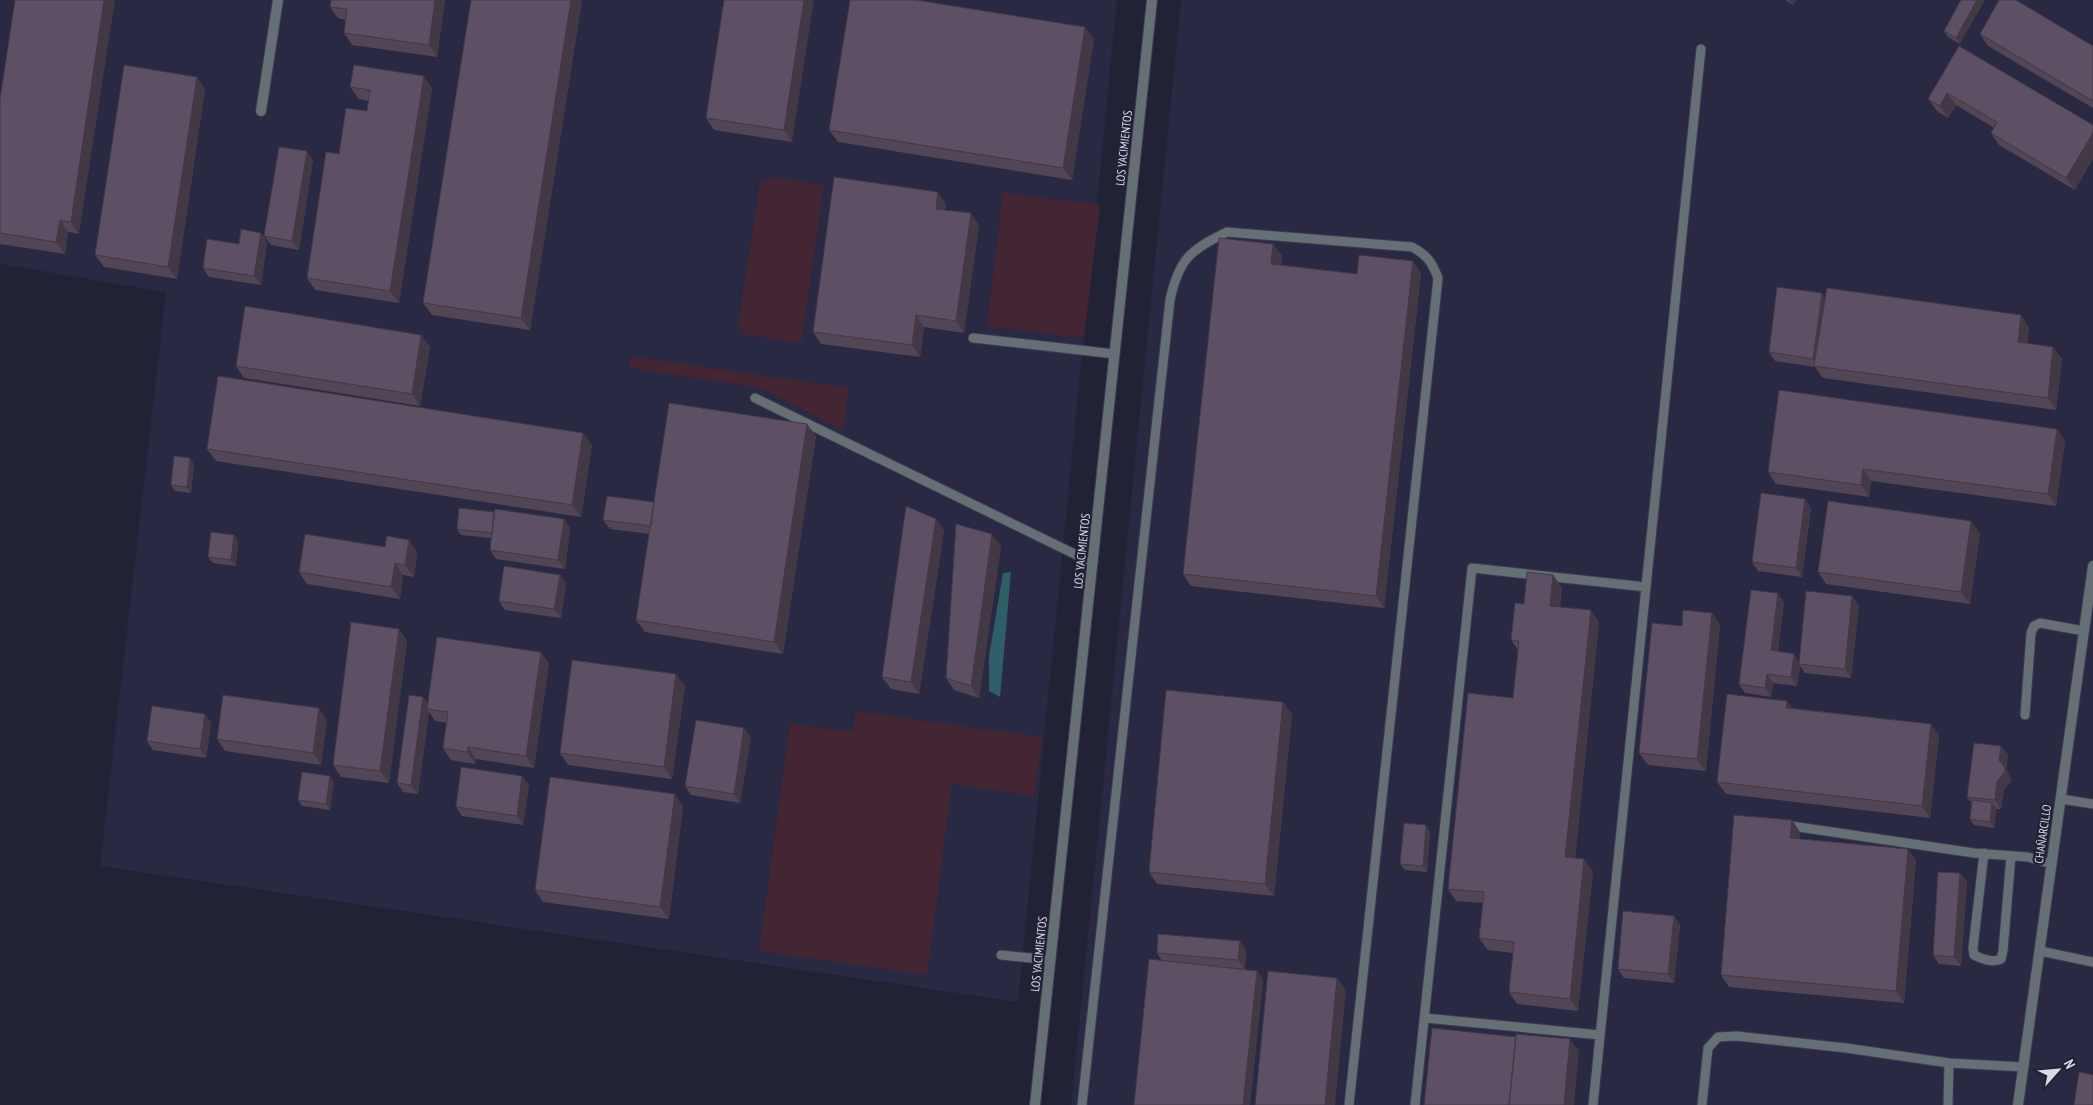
<svg xmlns="http://www.w3.org/2000/svg" width="2093" height="1105" viewBox="0 0 2093 1105" font-family="'PT Sans Narrow',sans-serif">
	<style>
		.built { fill: #292943 }
		.green { fill: #442534 }
		.water { fill: #2f5e69 }
		.lines { fill: none; stroke-linecap: round; stroke-linejoin: round }
		.service-casing { stroke: #3b3c4f; stroke-width: 11 }
		.minor-casing { stroke: #3b3c4f; stroke-width: 12 }
		.service { stroke: #666e76; stroke-width: 9 }
		.minor { stroke: #666e76; stroke-width: 10 }
		.wall { fill: #514556 }
		.shaded-wall { fill: #423846 }
		.building { fill: #5e5064; stroke: #423846 }
		.labels { text-anchor: middle; stroke-width: 4.5; stroke-linejoin: round; paint-order: stroke }
		.street-label { font-size: 12px; fill: #d9dbe8; stroke: #212236 }
	</style>
	<rect width="100%" height="100%" fill="#212236"/>
	<path class="built" d="M 0,0 L 1117,0 L 1018,1002 L 100,866 L 166,292 L 0,264 Z
		M 1181,0 L 2093,0 L 2093,1105 L 1071,1105 Z"/>
	<path class="green" d="M 771,177 L 824,185 L 801,343 L 746,335 L 738,326 L 760,184 Z
		M 1003,193 L 1100,205 L 1084,338 L 987,326 Z
		M 631,356 L 849,388 L 843,431 L 761,388 L 629,368 Z
		M 856,711 L 1042,737 L 1034,796 L 952,784 L 927,975 L 759,951 L 790,724 L 853,732 Z"/>
	<path class="water" d="M 1011,572 L 1000,697 L 989,691 L 989,656 L 1003,573 Z"/>
	<g class="lines">
		<defs>
			<path id="service" d="M 973,338 L 1115,354
				M 755,398 L 1093,563
				M 2025,715 L 2031,633 L 2034,626 L 2040,623 L 2084,631
				M 2061,799 L 2093,804
				M 1785,825 L 1974,853 L 2028,857 L 2052,864
				M 1984,853 L 1973,948 L 1974,955 C 1981,959 1993,963 2001,959 L 2003,951 L 2011,856
				M 2040,951 L 2093,962
				M 1001,955 L 1051,960
				M 1425,1018 L 1600,1035
				M 1949,1063 L 2024,1067
				M 1082,1105 L 1170,300 C 1179,259 1190,250 1227,232 L 1412,247 C 1427,255 1432,262 1438,278 L 1349,1105
				M 1415,1105 L 1472,568 L 1646,587
				M 1593,1105 L 1701,49
				M 1702,1105 L 1708,1048 L 1718,1037 L 1737,1036 L 1846,1048 L 1949,1063 L 1948,1105"/>
			<path id="minor" d="M 261,111 L 278,0
				M 1035,1105 L 1152,0
				M 2018,1105 L 2093,566"/>
		</defs>
		<use href="#service" class="service-casing"/>
		<use href="#minor" class="minor-casing"/>
		<use href="#service" class="service"/>
		<use href="#minor" class="minor"/>
	</g>
	<path class="wall" d="M 445,0 L 437,57 L 352,45 L 344,33 L 346,20 L 338,18 L 330,7 Z
		M 471,0 L 582,0 L 530,330 L 432,315 L 423,303 Z
		M 724,0 L 792,142 L 714,130 L 706,118 Z
		M 1785,0 L 1796,0 L 1793,5 Z
		M 1961,0 L 1960,44 L 1948,37 L 1944,31 Z
		M 1980,34 L 2093,46 L 2093,108 L 1988,46 Z
		M 1094,39 L 1072,180 L 838,142 L 829,130 Z
		M 1959,46 L 2093,125 L 2075,190 L 1999,145 L 1991,133 L 1994,128 L 1956,105 L 1948,118 L 1937,111 L 1928,99 Z
		M 350,87 L 432,88 L 399,303 L 315,290 L 307,278 L 339,154 L 367,111 L 368,101 L 359,99 Z
		M 205,89 L 177,279 L 104,267 L 95,255 Z
		M 0,99 L 79,234 L 68,232 L 65,254 L 0,244 Z
		M 313,160 L 299,250 L 271,245 L 264,236 Z
		M 946,204 L 945,210 L 979,225 L 964,333 L 924,327 L 920,357 L 821,344 L 813,332 Z
		M 261,233 L 267,242 L 261,285 L 209,277 L 203,268 L 239,244 Z
		M 1273,244 L 1282,256 L 1281,265 L 1357,274 L 1421,273 L 1384,608 L 1191,586 L 1183,574 Z
		M 1825,298 L 2029,327 L 2027,344 L 2053,347 L 2062,359 L 2056,410 L 1823,378 L 1815,367 L 1775,361 L 1769,352 Z
		M 421,335 L 430,347 L 420,406 L 244,378 L 236,366 Z
		M 2057,429 L 2065,441 L 2056,506 L 1871,481 L 1869,497 L 1776,484 L 1768,472 Z
		M 816,436 L 783,654 L 645,632 L 636,620 L 649,534 L 610,529 L 603,520 L 654,502 Z
		M 592,445 L 581,517 L 216,461 L 207,449 Z
		M 194,464 L 191,493 L 175,491 L 171,485 Z
		M 1805,499 L 1811,508 L 1802,577 L 1758,571 L 1752,562 Z
		M 564,519 L 570,528 L 565,569 L 496,559 L 490,550 L 491,538 L 461,535 L 457,529 Z
		M 936,519 L 944,531 L 919,694 L 891,689 L 882,677 Z
		M 1980,533 L 1970,604 L 1826,584 L 1818,572 Z
		M 234,535 L 238,541 L 236,566 L 213,563 L 208,557 Z
		M 409,540 L 417,552 L 414,577 L 403,575 L 400,599 L 307,584 L 299,572 Z
		M 1001,546 L 979,698 L 954,690 L 946,678 Z
		M 560,575 L 566,584 L 561,618 L 505,610 L 499,601 Z
		M 1562,587 L 1560,607 L 1599,622 L 1575,858 L 1593,871 L 1578,1011 L 1517,1004 L 1509,992 L 1513,953 L 1488,950 L 1479,938 L 1483,903 L 1456,901 L 1448,889 L 1513,698 L 1518,650 L 1511,640 L 1524,604 Z
		M 1784,602 L 1778,651 L 1799,661 L 1859,605 L 1851,678 L 1805,673 L 1800,666 L 1797,686 L 1773,683 L 1771,697 L 1745,693 L 1739,684 Z
		M 1712,613 L 1720,625 L 1706,771 L 1648,765 L 1639,753 L 1682,626 Z
		M 399,629 L 407,641 L 389,783 L 341,777 L 333,765 Z
		M 541,652 L 549,664 L 534,768 L 476,759 L 475,764 L 451,760 L 443,748 L 447,723 L 435,721 L 429,712 L 418,794 L 403,792 L 397,783 L 428,703 Z
		M 685,686 L 672,779 L 568,765 L 560,753 Z
		M 1787,701 L 1792,708 L 1931,724 L 1939,736 L 1930,818 L 1726,794 L 1717,782 Z
		M 1292,714 L 1274,896 L 1157,884 L 1149,872 Z
		M 327,720 L 321,765 L 225,751 L 217,739 Z
		M 211,723 L 206,758 L 153,750 L 147,741 Z
		M 751,737 L 740,803 L 691,795 L 685,786 Z
		M 2001,746 L 2008,755 L 2006,769 L 2010,775 L 2011,781 L 2004,790 L 2001,809 L 1996,809 L 1994,828 L 1974,825 L 1970,819 L 1972,803 L 1967,797 Z
		M 330,776 L 334,782 L 330,810 L 302,806 L 298,800 Z
		M 522,776 L 529,785 L 523,825 L 462,816 L 456,807 Z
		M 683,806 L 669,919 L 543,902 L 535,890 Z
		M 1792,820 L 1800,832 L 1799,839 L 1916,860 L 1904,1003 L 1729,987 L 1721,975 Z
		M 1430,831 L 1427,872 L 1405,870 L 1400,864 Z
		M 1960,873 L 1967,882 L 1961,966 L 1939,964 L 1933,955 Z
		M 1674,916 L 1680,925 L 1674,983 L 1624,978 L 1618,969 Z
		M 1246,950 L 1245,969 L 1219,967 L 1257,971 L 1263,980 L 1250,1105 L 1134,1105 L 1162,961 L 1157,953 Z"/>
	<path class="shaded-wall" d="M 104,0 L 115,0 L 79,234 L 71,222 Z
		M 435,0 L 445,0 L 437,57 L 429,45 Z
		M 571,0 L 582,0 L 530,330 L 521,318 Z
		M 804,0 L 814,0 L 792,142 L 784,130 Z
		M 1789,0 L 1796,0 L 1793,5 Z
		M 1977,0 L 1985,0 L 1960,44 L 1956,38 Z
		M 1085,27 L 1094,39 L 1072,180 L 1063,168 Z
		M 424,76 L 432,88 L 399,303 L 390,291 Z
		M 197,77 L 205,89 L 177,279 L 168,267 Z
		M 1947,93 L 1956,105 L 1948,118 L 1940,106 Z
		M 2093,133 L 2093,159 L 2075,190 L 2066,178 Z
		M 307,151 L 313,160 L 299,250 L 292,241 Z
		M 938,192 L 946,204 L 944,221 L 936,209 Z
		M 971,213 L 979,225 L 964,333 L 956,321 Z
		M 60,220 L 68,232 L 65,254 L 56,242 Z
		M 261,233 L 267,242 L 261,285 L 254,276 Z
		M 1273,244 L 1282,256 L 1280,276 L 1271,264 Z
		M 1413,261 L 1421,273 L 1384,608 L 1376,596 Z
		M 1822,293 L 1828,302 L 1820,368 L 1813,359 Z
		M 916,315 L 924,327 L 920,357 L 912,345 Z
		M 2021,315 L 2029,327 L 2026,354 L 2018,342 Z
		M 421,335 L 430,347 L 420,406 L 412,394 Z
		M 2053,347 L 2062,359 L 2056,410 L 2048,398 Z
		M 807,424 L 816,436 L 783,654 L 774,642 Z
		M 2057,429 L 2065,441 L 2056,506 L 2048,494 Z
		M 583,433 L 592,445 L 581,517 L 572,505 Z
		M 190,458 L 194,464 L 191,493 L 187,487 Z
		M 1863,469 L 1871,481 L 1869,497 L 1861,485 Z
		M 1805,499 L 1811,508 L 1802,577 L 1796,568 Z
		M 564,519 L 570,528 L 565,569 L 558,560 Z
		M 936,519 L 944,531 L 919,694 L 911,682 Z
		M 1971,521 L 1980,533 L 1970,604 L 1961,592 Z
		M 992,534 L 1001,546 L 979,698 L 971,686 Z
		M 234,535 L 238,541 L 236,566 L 231,560 Z
		M 409,540 L 417,552 L 414,577 L 405,565 Z
		M 395,563 L 403,575 L 400,599 L 391,587 Z
		M 560,575 L 566,584 L 561,618 L 554,609 Z
		M 1553,575 L 1562,587 L 1558,618 L 1550,606 Z
		M 1778,593 L 1784,602 L 1777,659 L 1771,650 Z
		M 1852,596 L 1859,605 L 1851,678 L 1845,669 Z
		M 1591,610 L 1599,622 L 1574,869 L 1565,857 Z
		M 1712,613 L 1720,625 L 1706,771 L 1697,759 Z
		M 399,629 L 407,641 L 389,783 L 380,771 Z
		M 541,652 L 549,664 L 534,768 L 526,756 Z
		M 1794,654 L 1800,663 L 1799,664 L 1800,666 L 1797,686 L 1791,677 Z
		M 676,674 L 685,686 L 672,779 L 664,767 Z
		M 1767,674 L 1773,683 L 1771,697 L 1765,688 Z
		M 423,697 L 430,706 L 427,709 L 429,712 L 418,794 L 411,785 Z
		M 1787,701 L 1795,712 L 1786,708 Z
		M 1283,702 L 1292,714 L 1274,896 L 1265,884 Z
		M 319,708 L 327,720 L 321,765 L 313,753 Z
		M 205,714 L 211,723 L 206,758 L 200,749 Z
		M 1931,724 L 1939,736 L 1930,818 L 1922,806 Z
		M 744,728 L 751,737 L 740,803 L 734,794 Z
		M 2001,746 L 2008,755 L 2006,769 L 2010,775 L 2011,781 L 2004,790 L 2001,809 L 1995,800 Z
		M 468,747 L 476,759 L 475,764 L 467,752 Z
		M 330,776 L 334,782 L 330,810 L 326,804 Z
		M 522,776 L 529,785 L 523,825 L 517,816 Z
		M 675,794 L 683,806 L 669,919 L 660,907 Z
		M 1992,803 L 1997,809 L 1994,828 L 1990,822 Z
		M 1792,820 L 1800,832 L 1798,850 L 1790,838 Z
		M 1426,825 L 1430,831 L 1427,872 L 1423,866 Z
		M 1908,849 L 1916,860 L 1904,1003 L 1896,991 Z
		M 1584,859 L 1593,871 L 1578,1011 L 1570,999 Z
		M 1960,873 L 1967,882 L 1961,966 L 1954,957 Z
		M 1674,916 L 1680,925 L 1674,983 L 1668,974 Z
		M 1240,941 L 1246,950 L 1245,969 L 1238,960 Z
		M 1257,971 L 1263,980 L 1250,1105 L 1243,1105 Z
		M 1337,978 L 1346,990 L 1335,1105 L 1325,1105 Z
		M 1570,1039 L 1579,1051 L 1574,1105 L 1564,1105 Z"/>
	<path class="building" d="M 15,0 L 104,0 L 71,222 L 60,220 L 56,242 L 0,233 L 0,99 Z
		M 331,0 L 435,0 L 429,45 L 344,33 L 347,9 L 330,7 Z
		M 471,0 L 571,0 L 521,318 L 423,303 Z
		M 724,0 L 804,0 L 784,130 L 706,118 Z
		M 850,0 L 916,0 L 1085,27 L 1063,168 L 829,130 Z
		M 1961,0 L 1977,0 L 1956,38 L 1944,31 Z
		M 1999,0 L 2016,0 L 2093,46 L 2093,101 L 1980,34 Z
		M 1959,46 L 2093,125 L 2093,133 L 2066,178 L 1991,133 L 1997,122 L 1947,93 L 1940,106 L 1928,99 Z
		M 124,65 L 197,77 L 168,267 L 95,255 Z
		M 354,65 L 424,76 L 390,291 L 307,278 L 326,152 L 339,154 L 346,108 L 367,111 L 370,90 L 350,87 Z
		M 279,147 L 307,151 L 292,241 L 264,236 Z
		M 834,177 L 938,192 L 936,209 L 971,213 L 956,321 L 916,315 L 912,345 L 813,332 Z
		M 241,229 L 261,233 L 254,276 L 203,268 L 207,239 L 239,244 Z
		M 1219,238 L 1273,244 L 1271,264 L 1357,274 L 1359,255 L 1413,261 L 1376,596 L 1183,574 Z
		M 1777,287 L 1822,293 L 1813,359 L 1769,352 Z
		M 1827,288 L 2021,315 L 2018,342 L 2053,347 L 2048,398 L 1814,366 Z
		M 245,306 L 421,335 L 412,394 L 236,366 Z
		M 218,376 L 583,433 L 572,505 L 207,449 Z
		M 1779,390 L 2057,429 L 2048,494 L 1863,469 L 1861,485 L 1768,472 Z
		M 669,403 L 807,424 L 774,642 L 636,620 Z
		M 174,456 L 190,458 L 187,487 L 171,485 Z
		M 1761,493 L 1805,499 L 1796,568 L 1752,562 Z
		M 607,496 L 654,502 L 651,526 L 603,520 Z
		M 1828,501 L 1971,521 L 1961,592 L 1818,572 Z
		M 906,506 L 936,519 L 911,682 L 882,677 Z
		M 459,508 L 494,512 L 492,533 L 457,529 Z
		M 495,509 L 564,519 L 558,560 L 490,550 Z
		M 956,524 L 992,534 L 971,686 L 946,678 Z
		M 211,532 L 234,535 L 231,560 L 208,557 Z
		M 305,534 L 385,547 L 387,536 L 409,540 L 405,565 L 395,563 L 391,587 L 299,572 Z
		M 504,566 L 560,575 L 554,609 L 499,601 Z
		M 1527,572 L 1553,575 L 1550,606 L 1591,610 L 1565,857 L 1584,859 L 1570,999 L 1509,992 L 1514,942 L 1479,938 L 1484,892 L 1448,889 L 1468,693 L 1513,698 L 1519,641 L 1511,640 L 1515,603 L 1524,604 Z
		M 1751,590 L 1778,593 L 1771,650 L 1794,654 L 1791,677 L 1767,674 L 1765,688 L 1739,684 Z
		M 1806,591 L 1852,596 L 1845,669 L 1799,664 Z
		M 1683,610 L 1712,613 L 1697,759 L 1639,753 L 1652,623 L 1682,626 Z
		M 351,622 L 399,629 L 380,771 L 333,765 Z
		M 437,637 L 541,652 L 526,756 L 468,747 L 467,752 L 443,748 L 448,712 L 427,709 Z
		M 572,660 L 676,674 L 664,767 L 560,753 Z
		M 1166,690 L 1283,702 L 1265,884 L 1149,872 Z
		M 1727,694 L 1787,701 L 1786,708 L 1931,724 L 1922,806 L 1717,782 Z
		M 223,695 L 319,708 L 313,753 L 217,739 Z
		M 409,695 L 423,697 L 411,785 L 397,783 Z
		M 152,706 L 205,714 L 200,749 L 147,741 Z
		M 696,720 L 744,728 L 734,794 L 685,786 Z
		M 1974,743 L 2001,746 L 1999,761 L 2004,766 L 2005,772 L 1997,781 L 1995,800 L 1967,797 Z
		M 461,767 L 522,776 L 517,816 L 456,807 Z
		M 302,772 L 330,776 L 326,804 L 298,800 Z
		M 550,777 L 675,794 L 660,907 L 535,890 Z
		M 1972,800 L 1992,803 L 1990,822 L 1970,819 Z
		M 1734,815 L 1792,820 L 1790,838 L 1908,849 L 1896,991 L 1721,975 Z
		M 1404,823 L 1426,825 L 1423,866 L 1400,864 Z
		M 1938,872 L 1960,873 L 1954,957 L 1933,955 Z
		M 1623,911 L 1674,916 L 1668,974 L 1618,969 Z
		M 1158,934 L 1240,941 L 1238,960 L 1157,953 Z
		M 1149,959 L 1257,971 L 1243,1105 L 1134,1105 Z
		M 1268,971 L 1337,978 L 1325,1105 L 1255,1105 Z
		M 1432,1028 L 1516,1037 L 1509,1105 L 1424,1105 Z
		M 1516,1034 L 1570,1039 L 1564,1105 L 1509,1105 Z
		M 2079,1072 L 2093,1075 L 2093,1105 L 2074,1105 Z"/>
	<g class="labels">
		<g class="street-label">
			<text transform="translate(1124 148) rotate(-84)" y="4">LOS YACIMIENTOS</text>
			<text transform="translate(1082 551) rotate(-84)" y="4">LOS YACIMIENTOS</text>
			<text transform="translate(2043 834) rotate(-82)" y="4">CHAÑARCILLO</text>
			<text transform="translate(1039 954) rotate(-84)" y="4">LOS YACIMIENTOS</text>
		</g>
	</g>
	<g transform="translate(2058 1070) rotate(63)" stroke="#212236" stroke-width="4" paint-order="stroke">
	<path d="M0-4L9 19L0 12L-9 19Z" fill="#d9dbe8"/>
	<text y="-8" font-size="14" font-weight="bold" text-anchor="middle" fill="#d9dbe8">N</text>
	</g>
</svg>
